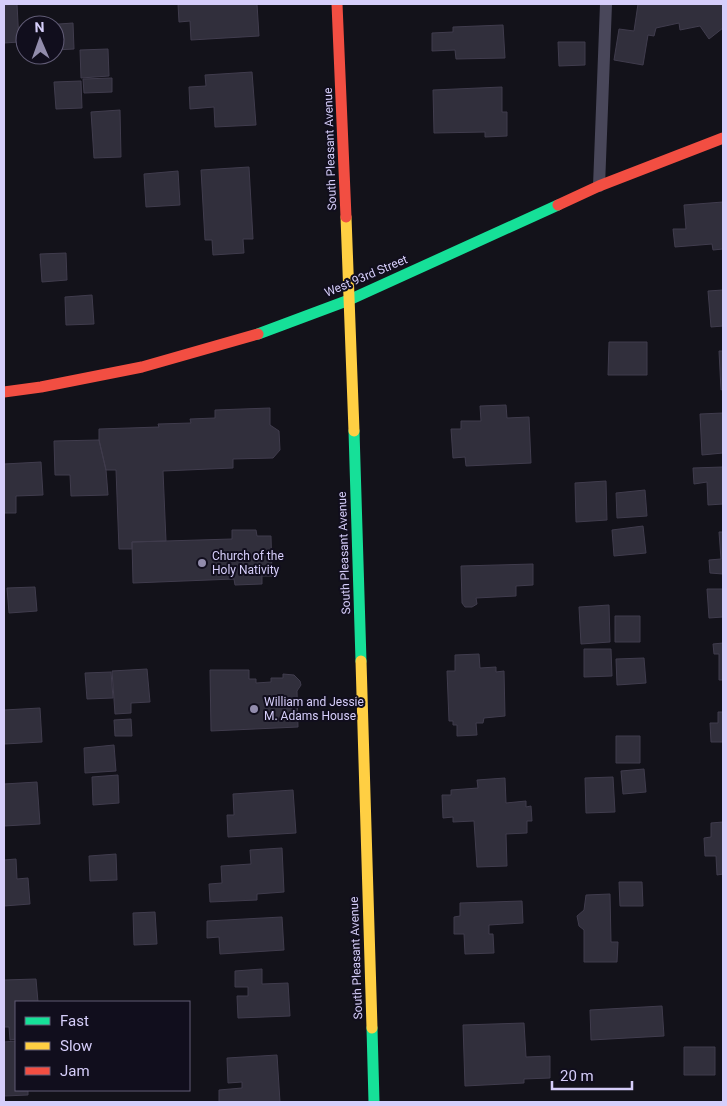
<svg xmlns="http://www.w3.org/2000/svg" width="727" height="1106" viewBox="0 0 727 1106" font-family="Roboto,sans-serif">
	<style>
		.building { fill: #312f3c; stroke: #403c4d }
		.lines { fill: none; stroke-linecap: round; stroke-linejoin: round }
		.lane { stroke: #49475a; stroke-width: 12 }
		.fast { stroke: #16e098; stroke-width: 11 }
		.slow { stroke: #ffcf43; stroke-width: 11 }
		.jam { stroke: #f24e42; stroke-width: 11 }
		.poi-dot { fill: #928cac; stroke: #110e1d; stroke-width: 2 }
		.labels { text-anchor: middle; stroke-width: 4; stroke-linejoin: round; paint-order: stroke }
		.street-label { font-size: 12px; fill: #d6cefa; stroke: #110e1d }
		.poi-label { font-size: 12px; fill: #d6cefa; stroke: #110e1d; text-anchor: start }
	</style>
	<rect width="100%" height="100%" fill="#13121a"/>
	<path class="building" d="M 17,4 L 19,42 L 4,43 L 4,5 Z
		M 178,4 L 257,4 L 259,36 L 191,40 L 190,21 L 179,22 Z
		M 638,4 L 723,4 L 723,28 L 709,39 L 700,26 L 680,30 L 679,23 L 656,28 L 654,36 L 648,35 L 643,65 L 614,60 L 619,29 L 634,31 Z
		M 73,23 L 74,49 L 55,50 L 55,25 L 45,25 Z
		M 503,25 L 505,58 L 456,59 L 455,50 L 432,51 L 432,33 L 453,32 L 453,27 Z
		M 558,42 L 585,42 L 585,65 L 559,66 Z
		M 108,49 L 109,76 L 81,78 L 80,50 Z
		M 252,72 L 256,125 L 215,127 L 214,107 L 190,109 L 189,87 L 206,86 L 205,75 Z
		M 112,78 L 112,92 L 84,93 L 83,79 Z
		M 81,81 L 82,108 L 56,109 L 54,82 Z
		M 502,87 L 502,112 L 507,112 L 507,136 L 485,137 L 485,132 L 434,133 L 433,90 Z
		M 120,110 L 121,157 L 94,158 L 91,112 Z
		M 249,167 L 253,239 L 243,239 L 244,253 L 213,255 L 212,240 L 205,240 L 201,170 Z
		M 178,171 L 180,205 L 146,207 L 144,174 Z
		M 723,202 L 723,249 L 713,250 L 712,244 L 675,247 L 673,229 L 686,229 L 684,205 Z
		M 66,253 L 67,280 L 42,282 L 40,254 Z
		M 723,290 L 723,326 L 711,327 L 708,291 Z
		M 92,295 L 94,324 L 66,325 L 65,297 Z
		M 609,342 L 647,342 L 647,375 L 608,375 Z
		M 719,351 L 723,351 L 723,389 L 721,390 Z
		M 506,405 L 507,418 L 529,417 L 531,463 L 466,466 L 465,457 L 453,458 L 451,429 L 461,429 L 461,421 L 481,421 L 480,406 Z
		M 270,408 L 270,425 L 279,431 L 280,450 L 273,458 L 233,459 L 233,468 L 163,471 L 166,541 L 132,542 L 132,549 L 119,549 L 116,470 L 106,470 L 99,440 L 99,429 L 159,427 L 158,424 L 191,423 L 190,419 L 215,418 L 215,410 Z
		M 723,413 L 723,453 L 702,455 L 700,414 Z
		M 99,440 L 106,470 L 108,495 L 71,496 L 70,475 L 55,475 L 54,441 Z
		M 41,462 L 43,495 L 16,496 L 16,513 L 4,513 L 4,464 Z
		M 723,467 L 723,504 L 708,505 L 707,482 L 694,484 L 693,468 Z
		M 606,481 L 607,520 L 576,522 L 575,483 Z
		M 645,490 L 647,516 L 617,518 L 616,493 Z
		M 643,526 L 646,553 L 614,556 L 612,530 Z
		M 232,530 L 256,530 L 257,536 L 271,536 L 272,576 L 262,576 L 262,584 L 235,585 L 234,579 L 133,583 L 132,542 L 232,539 Z
		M 719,532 L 723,532 L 723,574 L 710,573 L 709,560 L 721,559 Z
		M 533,564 L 533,585 L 516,586 L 516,596 L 476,598 L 477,604 L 472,607 L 465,607 L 462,603 L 461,566 Z
		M 35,587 L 37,611 L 9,613 L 7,588 Z
		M 707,589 L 723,589 L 723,627 L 723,617 L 709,618 Z
		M 609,605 L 610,642 L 581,644 L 579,607 Z
		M 615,616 L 640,616 L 640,642 L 615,642 Z
		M 723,643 L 723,680 L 719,680 L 719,654 L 714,654 L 713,644 Z
		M 584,649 L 611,649 L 612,676 L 584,677 Z
		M 479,654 L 480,668 L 496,667 L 496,672 L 504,671 L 505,716 L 484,718 L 483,723 L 476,723 L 477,735 L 457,736 L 457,725 L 453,725 L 453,721 L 449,721 L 447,671 L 455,671 L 455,655 Z
		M 644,658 L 646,683 L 617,685 L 616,659 Z
		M 147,669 L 150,702 L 131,703 L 131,713 L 115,714 L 112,671 Z
		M 210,670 L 249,670 L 249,679 L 256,679 L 256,683 L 271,682 L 271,678 L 283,678 L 283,674 L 294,675 L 300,681 L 301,685 L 297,691 L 298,727 L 211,731 Z
		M 111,672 L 113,698 L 87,699 L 85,673 Z
		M 40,708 L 42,742 L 4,744 L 4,710 Z
		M 718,712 L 723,712 L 723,742 L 711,742 L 710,723 L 718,723 Z
		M 131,719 L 132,736 L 115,736 L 114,720 Z
		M 616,736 L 640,736 L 640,763 L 616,763 Z
		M 114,745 L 116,771 L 85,773 L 84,748 Z
		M 644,769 L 646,792 L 623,794 L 621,771 Z
		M 118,775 L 119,803 L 93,805 L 92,777 Z
		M 613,777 L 615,812 L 586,813 L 585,778 Z
		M 505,778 L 506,803 L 526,801 L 526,807 L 531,806 L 532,821 L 527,821 L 527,833 L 506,834 L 507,866 L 477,867 L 474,821 L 453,822 L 453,817 L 443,818 L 442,795 L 451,795 L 451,790 L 478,788 L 477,780 Z
		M 37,782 L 40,824 L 4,826 L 4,784 Z
		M 293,790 L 296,833 L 228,837 L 227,815 L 234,815 L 233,794 Z
		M 723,822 L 723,874 L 717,875 L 716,856 L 705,856 L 704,838 L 711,837 L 711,823 Z
		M 282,848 L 284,892 L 257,894 L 257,900 L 210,902 L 209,884 L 222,883 L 221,866 L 251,864 L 250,850 Z
		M 116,854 L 117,880 L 90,881 L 89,856 Z
		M 16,859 L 17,879 L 28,878 L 30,904 L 4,906 L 4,860 Z
		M 619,882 L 642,882 L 643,906 L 620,906 Z
		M 610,894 L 611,942 L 618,942 L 617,962 L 584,962 L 584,930 L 579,926 L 577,916 L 584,910 L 586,895 Z
		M 522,901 L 523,923 L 489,925 L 489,934 L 493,934 L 494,953 L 465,954 L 464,934 L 454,934 L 454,917 L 460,916 L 460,903 Z
		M 155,912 L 157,944 L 134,945 L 133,913 Z
		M 282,917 L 284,950 L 220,954 L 219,937 L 207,938 L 207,921 Z
		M 262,969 L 262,984 L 288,983 L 290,1016 L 238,1018 L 237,996 L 248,996 L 248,987 L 235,987 L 235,971 Z
		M 36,979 L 38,1002 L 16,1002 L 16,1039 L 10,1040 L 9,1027 L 4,1027 L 4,980 Z
		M 662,1006 L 664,1036 L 591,1040 L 590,1010 Z
		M 524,1023 L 526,1057 L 550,1056 L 550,1078 L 524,1079 L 524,1083 L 465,1086 L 463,1025 Z
		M 16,1041 L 16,1090 L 28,1090 L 28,1095 L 4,1096 L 4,1042 Z
		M 684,1047 L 715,1047 L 715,1075 L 684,1075 Z
		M 277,1055 L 280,1102 L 219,1102 L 219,1090 L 242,1088 L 242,1082 L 228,1083 L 227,1058 Z"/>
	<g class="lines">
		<path class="lane" d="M 599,186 L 606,4"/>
		<path class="fast" d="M 258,334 L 349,300 L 558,205
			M 354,431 L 361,661
			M 372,1028 L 374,1102"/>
		<path class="slow" d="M 346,217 L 354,431
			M 361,661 L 372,1028"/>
		<path class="jam" d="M 337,4 L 346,217
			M 558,205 L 599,186 L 723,138
			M 4,392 L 41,387 L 142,367 L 258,334"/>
	</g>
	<g class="poi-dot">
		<circle cx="202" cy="563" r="5"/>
		<circle cx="254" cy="709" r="5"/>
	</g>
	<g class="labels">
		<g class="street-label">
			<text transform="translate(330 149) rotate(-92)" y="4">South Pleasant Avenue</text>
			<text transform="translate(366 276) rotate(-23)" y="4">West 93rd Street</text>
			<text transform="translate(344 553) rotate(-92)" y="4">South Pleasant Avenue</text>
			<text transform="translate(356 958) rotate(-92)" y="4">South Pleasant Avenue</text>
		</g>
		<g class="poi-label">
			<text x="212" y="560">Church of the<tspan x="212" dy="14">Holy Nativity</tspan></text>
			<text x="264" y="706">William and Jessie<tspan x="264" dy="14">M. Adams House</tspan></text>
		</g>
	</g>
	<rect width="727" height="1106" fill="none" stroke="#d6cefa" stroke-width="10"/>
	<rect x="15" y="1001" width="175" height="90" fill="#110e1d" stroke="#605b75"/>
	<rect x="25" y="1017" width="25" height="8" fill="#16e098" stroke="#605b75"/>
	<text x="60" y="1026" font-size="15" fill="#d6cefa">Fast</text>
	<rect x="25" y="1042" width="25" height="8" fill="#ffcf43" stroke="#605b75"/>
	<text x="60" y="1051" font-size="15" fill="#d6cefa">Slow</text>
	<rect x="25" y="1067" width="25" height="8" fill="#f24e42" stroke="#605b75"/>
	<text x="60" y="1076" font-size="15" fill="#d6cefa">Jam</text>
	<g transform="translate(40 40) rotate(358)"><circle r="24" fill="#110e1d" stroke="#605b75"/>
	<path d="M0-4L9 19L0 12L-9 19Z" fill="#928cac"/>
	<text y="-8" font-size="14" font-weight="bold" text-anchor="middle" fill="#d6cefa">N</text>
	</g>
	<path d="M552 1081v8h80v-8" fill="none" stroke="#d6cefa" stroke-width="2.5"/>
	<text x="560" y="1081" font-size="15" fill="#d6cefa" stroke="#110e1d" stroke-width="4" paint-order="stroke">20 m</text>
</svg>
